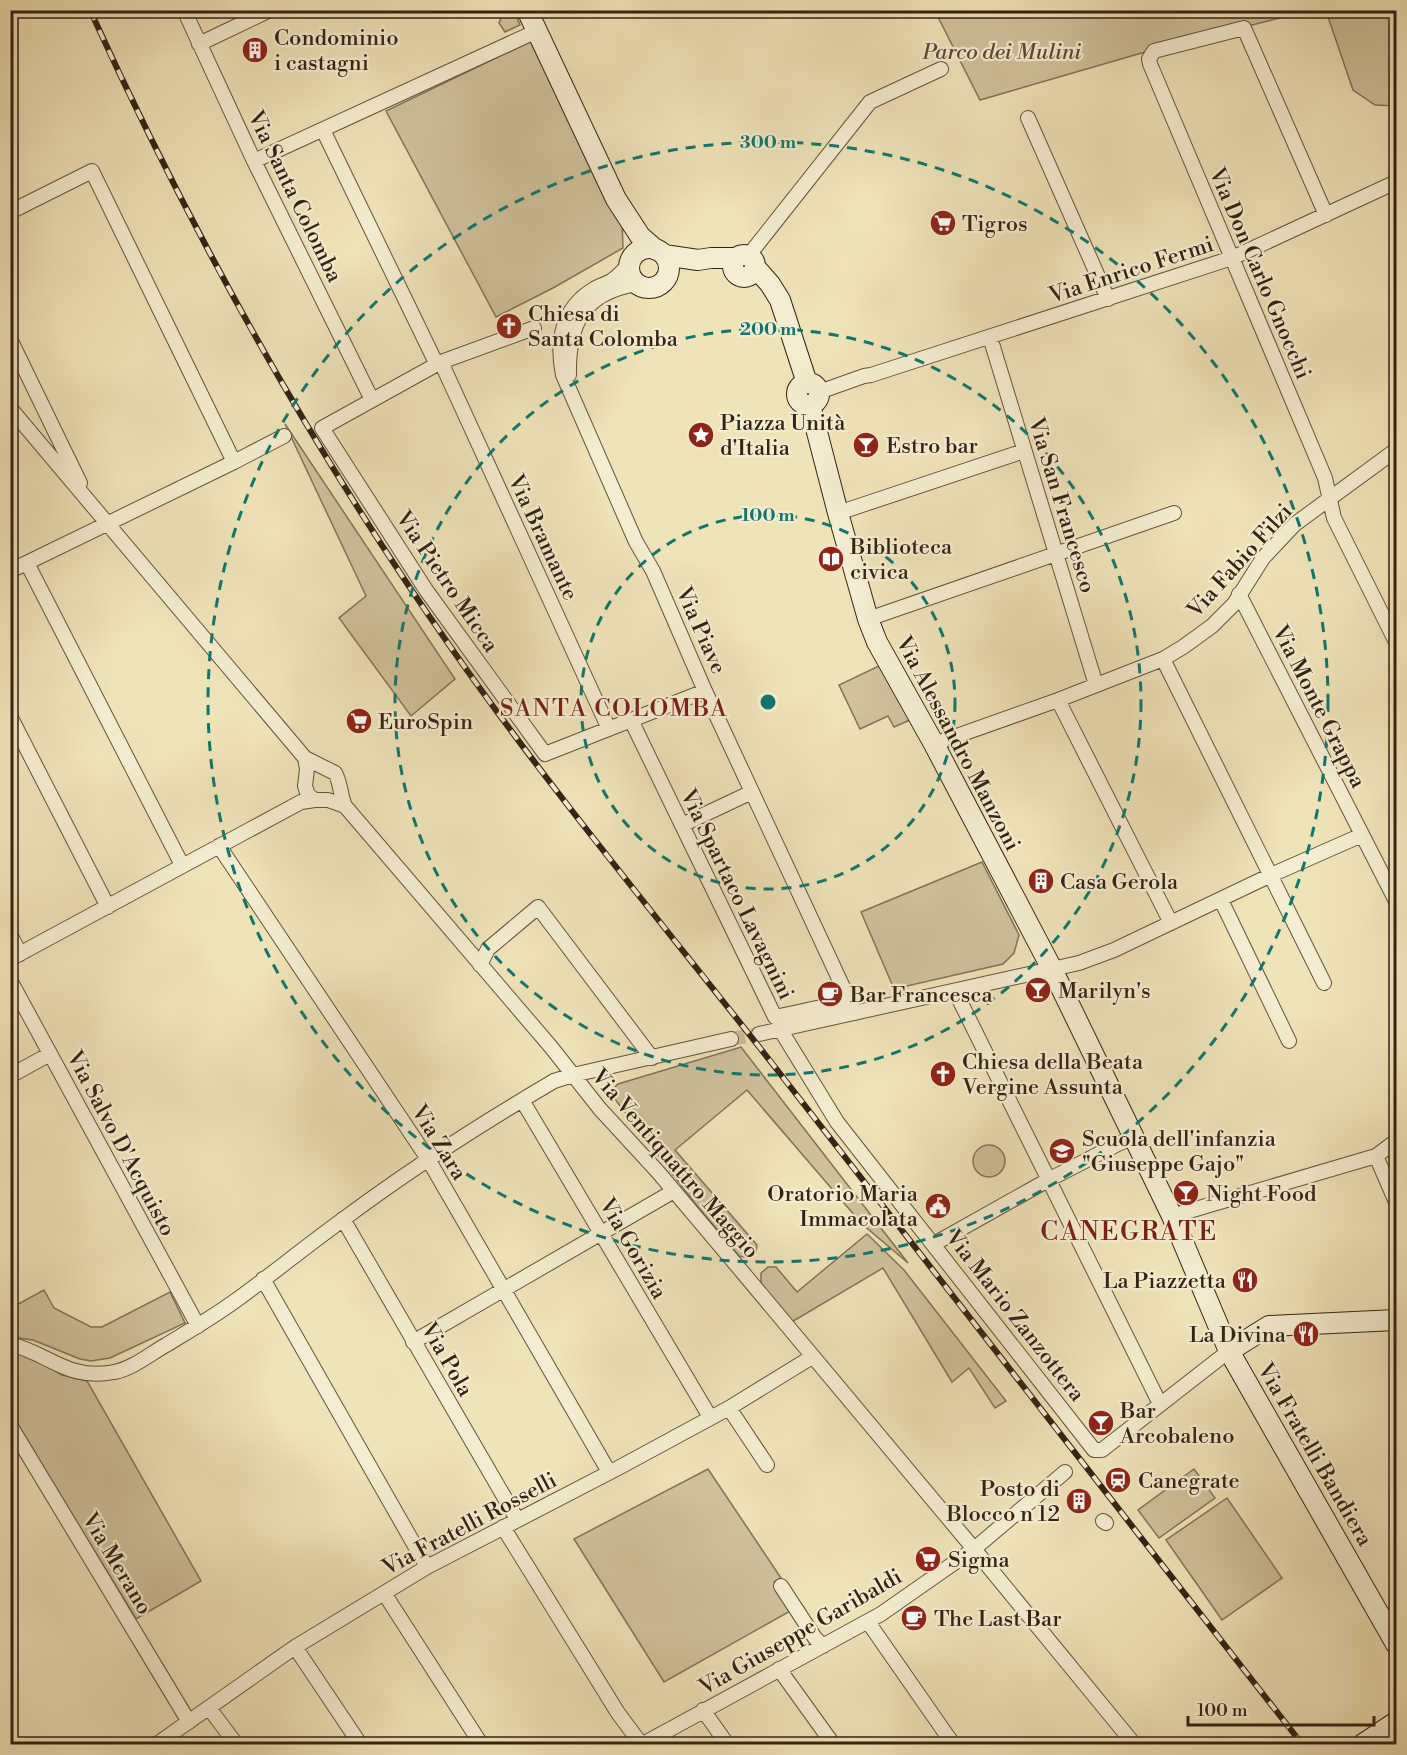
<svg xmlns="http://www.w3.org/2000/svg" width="1407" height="1755" viewBox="0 0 1407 1755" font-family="'Libre Bodoni',serif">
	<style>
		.green { fill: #cfc29c; stroke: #827258; stroke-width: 1.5 }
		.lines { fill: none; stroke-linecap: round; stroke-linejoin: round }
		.street-tunnel { stroke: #cabc97; stroke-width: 14; stroke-dasharray: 14 7; stroke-linecap: butt }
		.street-casing { stroke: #63523c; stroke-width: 16 }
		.secondary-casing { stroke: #342213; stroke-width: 22 }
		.street { stroke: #f5edd1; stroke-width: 14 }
		.secondary { stroke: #f5edd1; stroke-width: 20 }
		.rail-casing { stroke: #342213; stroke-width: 6 }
		.rail { stroke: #f5edd1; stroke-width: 4; stroke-dasharray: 11; stroke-linecap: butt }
		.ring { fill: none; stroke: #0f766e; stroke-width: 3; stroke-dasharray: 10 8 }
		.labels { text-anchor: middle; stroke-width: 4.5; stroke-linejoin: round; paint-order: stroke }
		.poi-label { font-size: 22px; fill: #342213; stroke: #f5edd1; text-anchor: start }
		.park-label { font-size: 22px; font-style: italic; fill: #5b4a35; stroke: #f5edd1 }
		.street-label { font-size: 22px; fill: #342213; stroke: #f5edd1 }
		.neighbourhood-label { font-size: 24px; letter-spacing: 1.5px; fill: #7a1f14; stroke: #f5edd1 }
		.quarter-label { font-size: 26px; letter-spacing: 1.5px; fill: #7a1f14; stroke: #f5edd1 }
		.centre { fill: #0f766e; stroke: #f5edd1; stroke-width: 3 }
		.ring-label { font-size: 18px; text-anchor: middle; font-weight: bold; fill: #0f766e; stroke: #f5edd1; stroke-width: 4.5; stroke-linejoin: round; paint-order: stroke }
	</style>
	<rect width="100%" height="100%" fill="#efe3b8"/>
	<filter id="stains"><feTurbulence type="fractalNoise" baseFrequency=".00333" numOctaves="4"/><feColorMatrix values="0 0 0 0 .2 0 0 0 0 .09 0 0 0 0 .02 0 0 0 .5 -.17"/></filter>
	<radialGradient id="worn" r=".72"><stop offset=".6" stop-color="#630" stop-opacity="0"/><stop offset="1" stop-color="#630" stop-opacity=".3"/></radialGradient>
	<path class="green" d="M 503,11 L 514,11 L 520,25 L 505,32 L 499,23 L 503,13 Z
		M 935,11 L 1308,11 L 1145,52 L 980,100 Z
		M 1326,11 L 1396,11 L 1396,106 L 1375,105 L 1353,90 Z
		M 531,41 L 622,221 L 623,248 L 553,288 L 496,317 L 386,111 Z
		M 285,424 L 455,679 L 411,716 L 339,618 L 366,596 Z
		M 883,664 L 910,720 L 894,727 L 888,716 L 860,729 L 839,685 Z
		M 982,862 L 1019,935 L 1014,953 L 1003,964 L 894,989 L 861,912 Z
		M 741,1047 L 908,1263 L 862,1224 L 747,1090 L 675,1150 L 757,1245 L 756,1253 L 750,1258 L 739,1256 L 694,1202 L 614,1098 L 613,1089 L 618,1084 Z
		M973 1161a16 16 0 1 1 32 0a16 16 0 1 1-32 0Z
		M 867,1234 L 904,1270 L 1006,1401 L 995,1408 L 969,1368 L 952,1382 L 883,1268 L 790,1323 L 761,1283 L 761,1273 L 768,1267 L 776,1267 L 797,1292 Z
		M 44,1290 L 54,1308 L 91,1327 L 102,1327 L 170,1292 L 185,1323 L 110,1358 L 91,1361 L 80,1359 L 33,1340 L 11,1337 L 11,1308 Z
		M 11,1353 L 26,1354 L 62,1375 L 87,1381 L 201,1581 L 136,1619 L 11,1414 Z
		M 708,1469 L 781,1578 L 774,1582 L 792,1610 L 664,1682 L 574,1539 Z
		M 1194,1469 L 1215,1498 L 1159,1538 L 1138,1510 Z
		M 1227,1498 L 1282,1578 L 1222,1620 L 1166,1540 Z"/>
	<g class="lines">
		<path class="street-tunnel" d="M 731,1039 L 759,1034"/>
		<defs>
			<path id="street" d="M 184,10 L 254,161 L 372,400
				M 199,44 L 270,10
				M 1028,118 L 1108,299
				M 323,130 L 437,365
				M 254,161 L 537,31
				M 10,212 L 92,171 L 234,462
				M 1326,215 L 1244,28 L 1154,51 L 1149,59 L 1150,64 L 1325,478 L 1334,518 L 1396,642
				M 749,255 L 870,102 L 941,69
				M 629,265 C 623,270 618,277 611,281 C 606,284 599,286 594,289 C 562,308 556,341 563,375 L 636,542 L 653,571 L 705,691 L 855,1013
				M 534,328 L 441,362 L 322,428 L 426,590 L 545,754 L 705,691
				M 990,337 L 1096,685
				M 10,339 L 80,483
				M 441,362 L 609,729
				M 569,375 C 568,324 583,293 636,284
				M 819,392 L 864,376 L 871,375 L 1232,258 L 1396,182
				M 10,408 L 305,758 L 335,773 C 341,783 340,795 345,806 L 551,1047 L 600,1109 L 658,1172 L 744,1274 L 974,1549 L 1134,1744
				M 838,513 L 1024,451
				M 27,563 L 182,865
				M 10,571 L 234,462 L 284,436
				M 1239,594 L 1396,901
				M 868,619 L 1174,513
				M 1163,659 L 1324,983
				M 1058,700 L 1171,923
				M 10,716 L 108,907
				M 631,720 L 775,1017 L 849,1001
				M 934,744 L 1058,700 L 1163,659 L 1183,647 L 1212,626 L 1234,604 L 1263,558 L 1295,524 L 1396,450
				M 305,758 L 307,769 L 305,786 L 308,795 L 315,800 L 328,800 L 345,806
				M 682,825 L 752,792
				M 219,846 L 428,1159 L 609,1472
				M 1221,900 L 1289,1041
				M 10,934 L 20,954
				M 10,959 L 301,802 L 315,800
				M 480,965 L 488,949 L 538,907 L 652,1058
				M 10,980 L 198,1326
				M 955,991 L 1160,1404
				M 780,1029 L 837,1122 L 1094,1450 L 1102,1450 L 1229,1351
				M 759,1034 L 1079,963 L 1114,950 L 1271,875 L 1362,835
				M 10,1076 L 50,1054
				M 522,1100 L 710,1417
				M 1376,1156 L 1396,1202
				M 1172,1216 L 1376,1156 L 1396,1141
				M 343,1219 L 517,1519
				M 934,1244 L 1048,1180 L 1118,1144 L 1134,1137
				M 263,1279 L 427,1567
				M 413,1342 L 674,1191
				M 10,1344 C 50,1354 68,1381 114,1372 C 132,1369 150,1354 166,1345 C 189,1331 213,1317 235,1301 C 271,1275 305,1247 341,1221 C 409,1170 481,1124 554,1081 L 573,1075 L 731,1039
				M 729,1408 L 767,1465
				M 10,1425 L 189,1722
				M 1103,1521 L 1106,1523
				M 503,1527 L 618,1713 L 641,1744
				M 781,1586 L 815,1638 L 823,1646
				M 384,1593 L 481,1744
				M 868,1622 L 953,1744
				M 295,1647 L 360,1744
				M 779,1669 L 833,1744
				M 209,1708 L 236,1744
				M 703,1710 L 727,1744
				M 157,1744 L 295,1647 L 427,1567 L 620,1467 L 729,1408 L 812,1357
				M 643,1744 L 881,1614 L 974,1549 L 1065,1472"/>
			<path id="secondary" d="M 527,10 L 616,199 L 640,236 L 656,250
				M629 268a20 20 0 1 1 40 0a20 20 0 1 1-40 0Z
				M733 266a11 11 0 1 1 22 0a11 11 0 1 1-22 0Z
				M 664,255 L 698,260 L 711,258 L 736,258
				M 755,267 L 770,284 L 780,300 L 807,383
				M797 394a11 11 0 1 1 22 0a11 11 0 1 1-22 0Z
				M 810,405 L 838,513 L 868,619 L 877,642 L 934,744 L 1052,969 L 1172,1216 L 1229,1351 L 1396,1644
				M 1229,1351 L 1269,1326 L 1396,1320
				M 1363,1744 L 1396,1722"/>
		</defs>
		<use href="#street" class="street-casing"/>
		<use href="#secondary" class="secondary-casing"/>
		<use href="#street" class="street"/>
		<use href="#secondary" class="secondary"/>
		<defs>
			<path id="rail" d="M 90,10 C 192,234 311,448 452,649 C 554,795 669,931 778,1071 C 953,1296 1127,1520 1302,1744"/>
		</defs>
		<use href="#rail" class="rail-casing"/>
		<use href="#rail" class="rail"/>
	</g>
	<g class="ring">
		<circle cx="768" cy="702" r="187"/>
		<circle cx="768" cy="702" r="373"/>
		<circle cx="768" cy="702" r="560"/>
	</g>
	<defs>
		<symbol id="building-disc" viewBox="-11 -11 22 22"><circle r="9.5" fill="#8f2418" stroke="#f5edd1"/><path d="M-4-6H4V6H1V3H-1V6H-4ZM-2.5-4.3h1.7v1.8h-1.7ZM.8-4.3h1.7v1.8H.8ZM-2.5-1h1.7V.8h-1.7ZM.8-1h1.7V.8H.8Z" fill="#fff"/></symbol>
		<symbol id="supermarket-disc" viewBox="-11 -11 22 22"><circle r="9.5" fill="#8f2418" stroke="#f5edd1"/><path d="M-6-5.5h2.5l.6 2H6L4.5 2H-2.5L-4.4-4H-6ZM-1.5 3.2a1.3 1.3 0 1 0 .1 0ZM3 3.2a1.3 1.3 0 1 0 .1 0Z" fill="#fff"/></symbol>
		<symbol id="church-disc" viewBox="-11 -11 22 22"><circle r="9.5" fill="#8f2418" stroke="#f5edd1"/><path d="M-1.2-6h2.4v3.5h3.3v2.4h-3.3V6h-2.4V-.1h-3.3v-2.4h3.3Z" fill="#fff"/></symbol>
		<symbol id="sight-disc" viewBox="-11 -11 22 22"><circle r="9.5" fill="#8f2418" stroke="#f5edd1"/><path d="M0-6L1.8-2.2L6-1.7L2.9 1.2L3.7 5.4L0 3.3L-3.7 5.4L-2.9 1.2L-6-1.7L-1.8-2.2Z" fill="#fff"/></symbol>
		<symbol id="bar-disc" viewBox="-11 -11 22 22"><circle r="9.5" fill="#8f2418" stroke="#f5edd1"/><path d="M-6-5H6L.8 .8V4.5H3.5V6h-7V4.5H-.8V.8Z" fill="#fff"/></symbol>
		<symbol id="library-disc" viewBox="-11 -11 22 22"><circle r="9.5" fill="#8f2418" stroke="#f5edd1"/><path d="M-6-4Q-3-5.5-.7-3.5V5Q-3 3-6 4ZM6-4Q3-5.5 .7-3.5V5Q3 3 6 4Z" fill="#fff"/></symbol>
		<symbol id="cafe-disc" viewBox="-11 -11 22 22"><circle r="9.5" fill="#8f2418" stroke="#f5edd1"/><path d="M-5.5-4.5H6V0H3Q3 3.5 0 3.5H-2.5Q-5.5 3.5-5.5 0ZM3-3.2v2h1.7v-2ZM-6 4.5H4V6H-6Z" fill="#fff"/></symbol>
		<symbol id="school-disc" viewBox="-11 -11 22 22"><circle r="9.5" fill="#8f2418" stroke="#f5edd1"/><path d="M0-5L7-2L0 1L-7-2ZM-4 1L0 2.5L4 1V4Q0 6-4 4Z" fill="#fff"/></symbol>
		<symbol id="civic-disc" viewBox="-11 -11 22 22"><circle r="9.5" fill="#8f2418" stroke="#f5edd1"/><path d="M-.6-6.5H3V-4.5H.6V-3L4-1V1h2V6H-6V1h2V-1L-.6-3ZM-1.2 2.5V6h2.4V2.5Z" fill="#fff"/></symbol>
		<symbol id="restaurant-disc" viewBox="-11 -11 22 22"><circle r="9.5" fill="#8f2418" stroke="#f5edd1"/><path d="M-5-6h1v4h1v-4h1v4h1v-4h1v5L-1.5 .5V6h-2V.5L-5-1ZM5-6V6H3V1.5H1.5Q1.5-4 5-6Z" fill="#fff"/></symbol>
		<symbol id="station-disc" viewBox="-11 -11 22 22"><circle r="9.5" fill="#8f2418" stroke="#f5edd1"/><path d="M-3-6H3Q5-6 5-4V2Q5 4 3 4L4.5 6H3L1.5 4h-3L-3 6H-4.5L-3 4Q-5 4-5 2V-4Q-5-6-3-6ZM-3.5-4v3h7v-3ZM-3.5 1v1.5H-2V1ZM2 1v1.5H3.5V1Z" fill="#fff"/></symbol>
	</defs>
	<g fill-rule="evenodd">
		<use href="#building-disc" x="240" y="35" width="30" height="30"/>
		<use href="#supermarket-disc" x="928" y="208" width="30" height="30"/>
		<use href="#church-disc" x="494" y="311" width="30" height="30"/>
		<use href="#sight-disc" x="686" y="420" width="30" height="30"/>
		<use href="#bar-disc" x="851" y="430" width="30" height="30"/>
		<use href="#library-disc" x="816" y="544" width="30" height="30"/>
		<use href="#supermarket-disc" x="344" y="706" width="30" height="30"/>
		<use href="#building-disc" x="1026" y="866" width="30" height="30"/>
		<use href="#bar-disc" x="1023" y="975" width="30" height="30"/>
		<use href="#cafe-disc" x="815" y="979" width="30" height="30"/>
		<use href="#church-disc" x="928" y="1059" width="30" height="30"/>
		<use href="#school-disc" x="1047" y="1136" width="30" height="30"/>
		<use href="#bar-disc" x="1171" y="1178" width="30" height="30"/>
		<use href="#civic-disc" x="923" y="1191" width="30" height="30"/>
		<use href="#restaurant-disc" x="1230" y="1265" width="30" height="30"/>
		<use href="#restaurant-disc" x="1291" y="1319" width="30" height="30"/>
		<use href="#bar-disc" x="1086" y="1408" width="30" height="30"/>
		<use href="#station-disc" x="1103" y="1465" width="30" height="30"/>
		<use href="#building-disc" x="1064" y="1486" width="30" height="30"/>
		<use href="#supermarket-disc" x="913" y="1544" width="30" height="30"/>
		<use href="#cafe-disc" x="899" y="1603" width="30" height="30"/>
	</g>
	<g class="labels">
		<g class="poi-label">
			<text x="274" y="45">Condominio<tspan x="274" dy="25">i castagni</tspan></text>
			<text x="962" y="231">Tigros</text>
			<text x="528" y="321">Chiesa di<tspan x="528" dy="25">Santa Colomba</tspan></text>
			<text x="720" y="430">Piazza Unità<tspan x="720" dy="25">d'Italia</tspan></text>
			<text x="886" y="453">Estro bar</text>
			<text x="850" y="554">Biblioteca<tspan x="850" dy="25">civica</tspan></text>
			<text x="378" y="729">EuroSpin</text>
			<text x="1060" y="889">Casa Gerola</text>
			<text x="1058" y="998">Marilyn's</text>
			<text x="850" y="1002">Bar Francesca</text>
			<text x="962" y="1069">Chiesa della Beata<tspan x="962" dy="25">Vergine Assunta</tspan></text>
			<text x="1082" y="1146">Scuola dell'infanzia<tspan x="1082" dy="25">"Giuseppe Gajo"</tspan></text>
			<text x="918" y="1201" text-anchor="end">Oratorio Maria<tspan x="918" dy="25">Immacolata</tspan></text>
			<text x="1206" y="1201">Night Food</text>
			<text x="1226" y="1288" text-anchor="end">La Piazzetta</text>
			<text x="1286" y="1342" text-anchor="end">La Divina</text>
			<text x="1120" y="1418">Bar<tspan x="1120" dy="25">Arcobaleno</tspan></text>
			<text x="1138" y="1488">Canegrate</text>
			<text x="1060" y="1496" text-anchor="end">Posto di<tspan x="1060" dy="25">Blocco n 12</tspan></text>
			<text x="948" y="1567">Sigma</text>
			<text x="934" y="1626">The Last Bar</text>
		</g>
		<g class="park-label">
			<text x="1002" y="59">Parco dei Mulini</text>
		</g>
		<g class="street-label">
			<text transform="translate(296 196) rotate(64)" y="8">Via Santa Colomba</text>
			<text transform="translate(1131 269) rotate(-18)" y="8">Via Enrico Fermi</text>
			<text transform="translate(1261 273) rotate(67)" y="8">Via Don Carlo Gnocchi</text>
			<text transform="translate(1063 505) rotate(73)" y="8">Via San Francesco</text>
			<text transform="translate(544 537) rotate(65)" y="8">Via Bramante</text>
			<text transform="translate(1239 560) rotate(-48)" y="8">Via Fabio Filzi</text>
			<text transform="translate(448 581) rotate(56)" y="8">Via Pietro Micca</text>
			<text transform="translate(702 630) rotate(66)" y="8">Via Piave</text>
			<text transform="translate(1320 706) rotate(63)" y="8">Via Monte Grappa</text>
			<text transform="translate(959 743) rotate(62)" y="8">Via Alessandro Manzoni</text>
			<text transform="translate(738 894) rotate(64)" y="8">Via Spartaco Lavagnini</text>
			<text transform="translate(440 1142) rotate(58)" y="8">Via Zara</text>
			<text transform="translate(122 1143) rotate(62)" y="8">Via Salvo D'Acquisto</text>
			<text transform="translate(676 1163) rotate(49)" y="8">Via Ventiquattro Maggio</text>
			<text transform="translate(634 1248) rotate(60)" y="8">Via Gorizia</text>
			<text transform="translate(1016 1315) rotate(52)" y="8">Via Mario Zanzottera</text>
			<text transform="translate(448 1359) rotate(60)" y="8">Via Pola</text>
			<text transform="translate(1316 1454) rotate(60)" y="8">Via Fratelli Bandiera</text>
			<text transform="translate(469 1523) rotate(-28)" y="8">Via Fratelli Rosselli</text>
			<text transform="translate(118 1563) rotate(59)" y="8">Via Merano</text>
			<text transform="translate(800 1631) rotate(-30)" y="8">Via Giuseppe Garibaldi</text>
		</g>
		<g class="neighbourhood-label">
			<text x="614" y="716">SANTA COLOMBA</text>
		</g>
		<g class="quarter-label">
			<text x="1129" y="1240">CANEGRATE</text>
		</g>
	</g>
	<circle cx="768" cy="702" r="9" class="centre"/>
	<g class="ring-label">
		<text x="768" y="148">300 m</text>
		<text x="768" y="335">200 m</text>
		<text x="768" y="521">100 m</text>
	</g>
	<rect width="1407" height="1755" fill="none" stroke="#efe3b8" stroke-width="36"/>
	<rect x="12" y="12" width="1383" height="1731" fill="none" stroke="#342213" stroke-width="3"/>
	<rect x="18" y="18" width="1371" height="1719" fill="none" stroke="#342213" stroke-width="1.5"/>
	<path d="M1188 1716v9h186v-9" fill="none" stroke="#342213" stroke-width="3"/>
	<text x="1197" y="1716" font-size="18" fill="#342213" stroke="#f5edd1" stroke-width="4.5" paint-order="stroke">100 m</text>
	<rect width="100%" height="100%" filter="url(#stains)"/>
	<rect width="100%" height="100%" fill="url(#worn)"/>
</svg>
